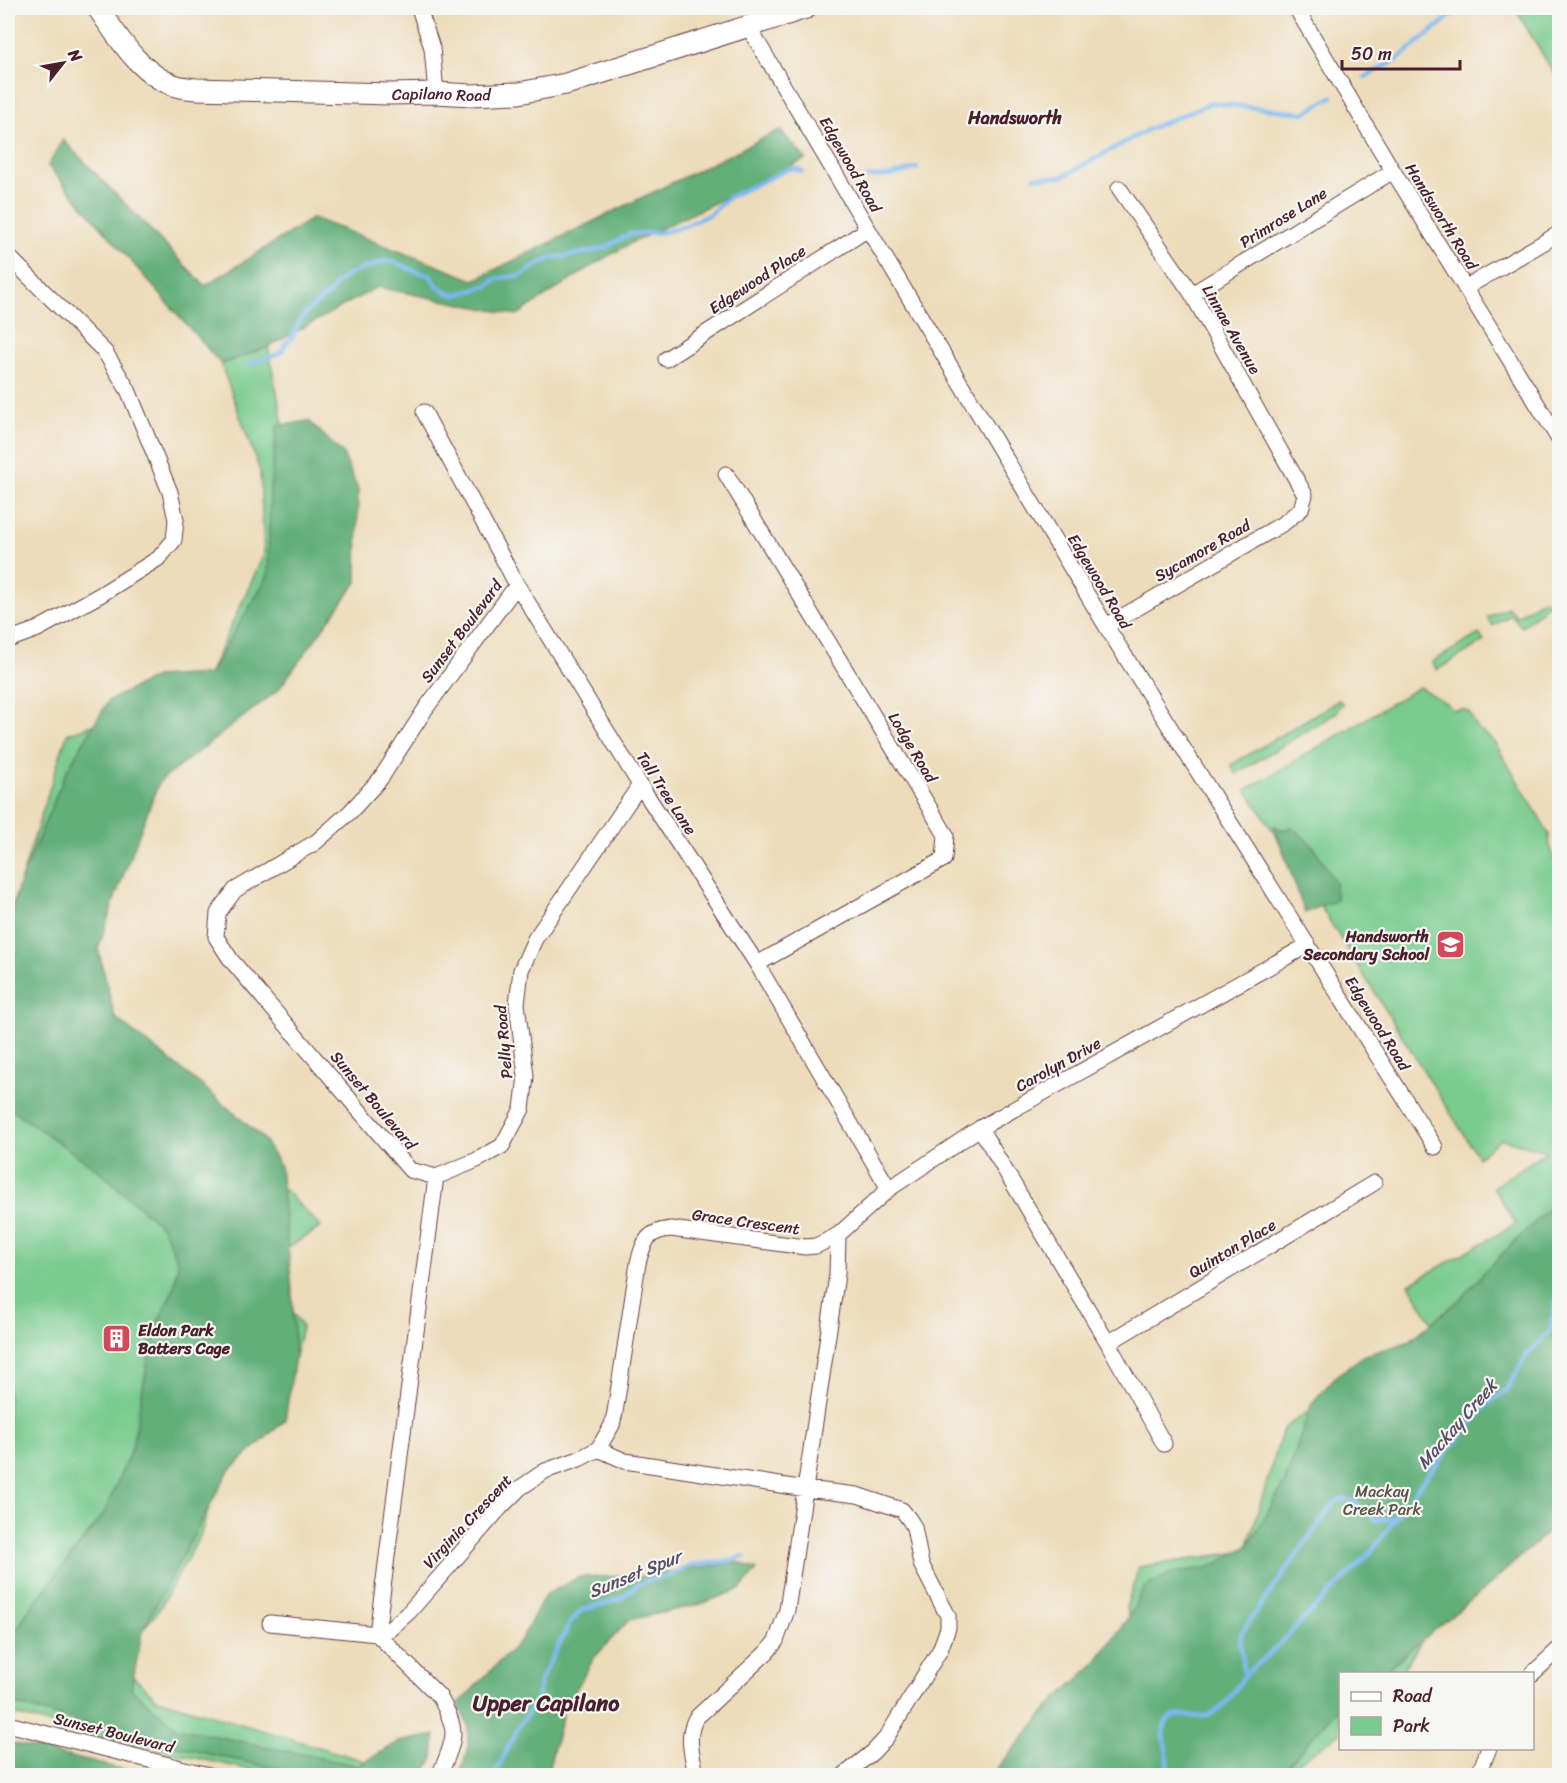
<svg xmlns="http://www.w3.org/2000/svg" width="1567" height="1783" viewBox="0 0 1567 1783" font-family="Sriracha,sans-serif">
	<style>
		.green { fill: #79cb8e; stroke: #62755c; stroke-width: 1.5 }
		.forest { fill: #62af79; stroke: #566752; stroke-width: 1.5 }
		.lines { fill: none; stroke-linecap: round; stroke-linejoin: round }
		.stream { stroke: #7db9ef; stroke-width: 4.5 }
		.minor-casing { stroke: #623b40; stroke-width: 17 }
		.secondary-casing { stroke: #623b40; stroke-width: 23 }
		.minor { stroke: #fff; stroke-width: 15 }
		.secondary { stroke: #fff; stroke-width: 21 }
		.labels { text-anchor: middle; stroke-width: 4.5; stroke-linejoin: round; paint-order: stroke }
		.street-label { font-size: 16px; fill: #4a1f2b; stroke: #f6f6f2 }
		.poi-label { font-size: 16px; font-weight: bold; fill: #4a1f2b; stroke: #f6f6f2; text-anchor: end }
		.park-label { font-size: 16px; fill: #585349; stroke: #f6f6f2 }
		.neighbourhood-label { font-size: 18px; font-weight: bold; fill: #4a1f2b; stroke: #f6f6f2 }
		.water-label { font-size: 18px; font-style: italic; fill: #594d66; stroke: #f6f6f2 }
		.district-label { font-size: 22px; font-weight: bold; fill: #4a1f2b; stroke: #f6f6f2 }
	</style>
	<rect width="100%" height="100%" fill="#f6f6f2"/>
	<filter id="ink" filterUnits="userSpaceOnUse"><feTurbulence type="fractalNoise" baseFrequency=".0167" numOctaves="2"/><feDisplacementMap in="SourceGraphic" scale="12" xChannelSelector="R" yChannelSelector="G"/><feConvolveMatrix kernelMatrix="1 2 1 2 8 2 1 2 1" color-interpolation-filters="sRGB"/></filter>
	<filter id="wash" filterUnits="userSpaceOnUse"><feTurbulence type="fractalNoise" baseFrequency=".008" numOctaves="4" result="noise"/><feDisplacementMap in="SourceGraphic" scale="24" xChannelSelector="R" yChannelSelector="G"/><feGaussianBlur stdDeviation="1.35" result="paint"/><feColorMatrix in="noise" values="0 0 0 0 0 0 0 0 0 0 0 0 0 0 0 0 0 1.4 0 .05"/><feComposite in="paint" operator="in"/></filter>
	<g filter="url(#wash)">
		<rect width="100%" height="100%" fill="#eddcba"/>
		<path class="green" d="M 1520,8 L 1559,8 L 1559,82 L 1516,10 Z
			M 268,347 L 313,579 L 116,793 L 69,970 L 321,1227 L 264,1263 L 302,1327 L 282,1411 L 232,1434 L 201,1534 L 158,1611 L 117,1661 L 157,1699 L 399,1771 L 400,1775 L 275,1775 L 89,1735 L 8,1713 L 8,1626 L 9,1621 L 8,1620 L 8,920 L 67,734 L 204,685 L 264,554 L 260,471 L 221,364 Z
			M 1544,599 L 1549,604 L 1522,627 L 1511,615 L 1492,626 L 1487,618 L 1507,607 L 1517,616 Z
			M 1479,634 L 1484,641 L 1437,670 L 1432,662 Z
			M 1419,687 L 1446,703 L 1453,710 L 1463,709 L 1469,712 L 1478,729 L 1493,740 L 1540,818 L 1549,835 L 1550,846 L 1555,860 L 1559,863 L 1559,1494 L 1456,1588 L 1401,1673 L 1340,1674 L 1340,1733 L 1280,1775 L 1033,1776 L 1151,1690 L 1126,1608 L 1139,1567 L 1246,1551 L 1283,1429 L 1433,1324 L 1409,1284 L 1516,1224 L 1493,1187 L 1547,1151 L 1501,1139 L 1478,1157 L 1263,815 L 1246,790 Z
			M 1339,700 L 1343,704 L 1339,707 L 1336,713 L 1236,774 L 1231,765 Z"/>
		<path class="forest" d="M 780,130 L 806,159 L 633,242 L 601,260 L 517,315 L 377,287 L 268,347 L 221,364 L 48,166 L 63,140 L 205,286 L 313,218 L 474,280 Z
			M 309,421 L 343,454 L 358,490 L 357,582 L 278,690 L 159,782 L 115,897 L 98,949 L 115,1018 L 200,1084 L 263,1138 L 280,1166 L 292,1290 L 295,1356 L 285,1420 L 228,1472 L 143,1629 L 131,1689 L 177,1728 L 358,1766 L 399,1742 L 435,1735 L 433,1759 L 422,1775 L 305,1775 L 209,1754 L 8,1703 L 8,1646 L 26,1614 L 103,1515 L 132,1448 L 153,1332 L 174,1288 L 178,1262 L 162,1227 L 98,1170 L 8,1107 L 8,925 L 19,885 L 66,772 L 108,701 L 155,677 L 209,674 L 268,576 L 270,489 L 277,426 Z
			M 1274,826 L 1283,830 L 1292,827 L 1314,847 L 1335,882 L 1336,901 L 1325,904 L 1305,913 Z
			M 1559,1198 L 1559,1522 L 1487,1587 L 1382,1673 L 1340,1674 L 1340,1708 L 1331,1716 L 1280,1775 L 992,1775 L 1056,1699 L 1093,1666 L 1129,1617 L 1144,1588 L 1169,1574 L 1210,1567 L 1248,1546 L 1285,1482 L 1312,1403 L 1337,1375 L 1365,1355 L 1408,1342 L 1463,1297 L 1487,1269 Z
			M 739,1562 L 757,1570 L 740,1589 L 701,1604 L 629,1620 L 594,1658 L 563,1712 L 547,1775 L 459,1775 L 468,1751 L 468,1725 L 458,1704 L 521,1640 L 545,1595 L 579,1577 L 640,1576 Z
			M 8,1742 L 24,1746 L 147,1775 L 8,1775 Z"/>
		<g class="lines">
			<path class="stream" d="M 1365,77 L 1397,60 L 1460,8
				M 868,177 L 888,176 L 917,168
				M 1035,177 L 1062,177 L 1149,129 L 1211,103 L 1304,113 L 1332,97
				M 250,364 L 280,353 L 283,350 L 285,344 L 292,338 L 300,320 L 309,310 L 330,293 L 336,284 L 349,274 L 384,261 L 393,261 L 412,270 L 431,276 L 437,286 L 448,293 L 455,295 L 474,290 L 487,286 L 496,279 L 522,275 L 540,263 L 552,258 L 589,252 L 607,247 L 629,234 L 665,232 L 687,225 L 710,214 L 729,197 L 750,187 L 791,168 L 802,171
				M 1245,1676 L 1240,1642 L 1242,1632 L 1331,1507 L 1336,1502 L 1345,1499 L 1354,1502 L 1376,1520 L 1390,1519 L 1395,1515
				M 494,1776 L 520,1724 L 537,1701 L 541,1679 L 551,1660 L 570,1623 L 582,1610 L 620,1599 L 637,1585 L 649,1580 L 667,1577 L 693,1565 L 730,1561 L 744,1556
				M 1166,1776 C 1167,1771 1169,1767 1168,1762 C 1168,1751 1160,1732 1166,1721 C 1174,1710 1196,1720 1209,1715 C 1228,1707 1234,1689 1246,1674 C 1253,1667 1260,1662 1267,1656 L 1371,1552 L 1424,1479 L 1487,1405 L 1506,1390 L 1528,1353 L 1550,1331 L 1560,1285"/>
		</g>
	</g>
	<g filter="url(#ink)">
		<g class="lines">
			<defs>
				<path id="minor" d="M 419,8 L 432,48 L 436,93
					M 1296,8 L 1393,171 L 1560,441
					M 748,26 L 868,229 L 1106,626 L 1435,1147
					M 8,256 L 105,352 L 128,390 L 170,492 L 176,520 L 174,540 L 159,558 L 100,595 L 38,629 L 8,640
					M 1465,288 L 1560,233
					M 1192,294 L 1393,171
					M 666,359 L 868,229
					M 424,412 L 517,585 L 640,785 L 757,964 L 889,1189
					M 726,474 L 946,835 L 944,859 L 757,964
					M 1106,626 L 1284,523 L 1301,509 L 1305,495 L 1192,294 L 1119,188
					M 980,1128 L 1108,1343 L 1164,1444
					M 436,1177 L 410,1170 L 231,960 L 216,937 L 218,913 L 235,890 L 316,842 L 351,811 L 381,778 L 426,708 L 517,585
					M 436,1177 L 477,1160 L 502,1146 L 522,1109 L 526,1076 L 517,1004 L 521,970 L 535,939 L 640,785
					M 1108,1343 L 1374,1183
					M 598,1449 L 612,1425 L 615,1412 L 638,1263 C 644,1241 647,1231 671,1229 L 805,1247 L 816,1246 L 838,1235 L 889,1189 L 980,1128 L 1308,945
					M 598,1449 L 625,1461 L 806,1489 L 857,1495 L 902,1510 L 909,1519 L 914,1527 L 921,1564 L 948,1616 L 948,1628 L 940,1650 L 886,1738 L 873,1752 L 843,1776
					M 270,1623 L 377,1634 L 390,1629 L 409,1612 L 500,1508 L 520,1488 L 545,1471 L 579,1459 L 598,1449
					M 377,1634 L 436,1177
					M 377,1634 L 439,1696 C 445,1707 453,1721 453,1733 C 453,1747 444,1763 439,1776
					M 1532,1674 L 1560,1648
					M 8,1724 L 212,1776
					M 696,1776 C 693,1755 685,1738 696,1718 L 767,1652 L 776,1641 L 787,1610 L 837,1275 L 838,1235
					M 1478,1776 L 1489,1748"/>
				<g id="secondary">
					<path id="s1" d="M 98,8 C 117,36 142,77 177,86 C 183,88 190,88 196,89 L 390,94 L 436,93 L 471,95 L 519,93 L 566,84 L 806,8"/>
				</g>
			</defs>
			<use href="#minor" class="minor-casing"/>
			<use href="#secondary" class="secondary-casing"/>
			<use href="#minor" class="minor"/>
			<use href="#secondary" class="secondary"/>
		</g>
	</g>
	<defs>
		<symbol id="school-square" viewBox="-11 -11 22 22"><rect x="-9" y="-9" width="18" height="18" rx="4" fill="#d1495b" stroke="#f6f6f2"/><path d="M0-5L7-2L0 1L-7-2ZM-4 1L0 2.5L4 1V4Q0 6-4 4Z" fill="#fff"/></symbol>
		<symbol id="building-square" viewBox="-11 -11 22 22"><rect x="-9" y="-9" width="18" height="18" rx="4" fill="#d1495b" stroke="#f6f6f2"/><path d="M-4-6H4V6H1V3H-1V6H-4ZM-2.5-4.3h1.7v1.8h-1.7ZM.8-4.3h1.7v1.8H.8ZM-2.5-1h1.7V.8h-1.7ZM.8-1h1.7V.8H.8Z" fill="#fff"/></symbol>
	</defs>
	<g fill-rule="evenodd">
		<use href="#school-square" x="1434" y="928" width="33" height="33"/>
		<use href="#building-square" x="100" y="1322" width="33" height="33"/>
	</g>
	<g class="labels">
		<g class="street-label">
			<text dy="6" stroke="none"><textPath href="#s1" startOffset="378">Capilano Road</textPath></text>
			<text transform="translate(851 164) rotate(60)" y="6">Edgewood Road</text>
			<text transform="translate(1442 216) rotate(58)" y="6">Handsworth Road</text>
			<text transform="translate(1283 217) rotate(-32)" y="6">Primrose Lane</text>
			<text transform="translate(757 279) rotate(-33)" y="6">Edgewood Place</text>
			<text transform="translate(1232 329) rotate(60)" y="6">Linnae Avenue</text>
			<text transform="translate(1202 550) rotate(-30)" y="6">Sycamore Road</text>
			<text transform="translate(1100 581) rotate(59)" y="6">Edgewood Road</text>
			<text transform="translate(461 631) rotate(-53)" y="6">Sunset Boulevard</text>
			<text transform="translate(913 747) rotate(59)" y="6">Lodge Road</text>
			<text transform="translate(667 793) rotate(57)" y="6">Tall Tree Lane</text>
			<text transform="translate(1378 1023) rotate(58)" y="6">Edgewood Road</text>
			<text transform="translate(503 1042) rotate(-95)" y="6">Pelly Road</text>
			<text transform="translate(1058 1064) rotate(-29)" y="6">Carolyn Drive</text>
			<text transform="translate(374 1100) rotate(50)" y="6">Sunset Boulevard</text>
			<text transform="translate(746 1221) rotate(8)" y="6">Grace Crescent</text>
			<text transform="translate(1232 1248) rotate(-31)" y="6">Quinton Place</text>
			<text transform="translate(467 1521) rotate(-47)" y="6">Virginia Crescent</text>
			<text transform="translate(114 1732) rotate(14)" y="6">Sunset Boulevard</text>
		</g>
		<g class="poi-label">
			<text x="1429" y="942">Handsworth<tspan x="1429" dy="18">Secondary School</tspan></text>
			<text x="138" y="1336" text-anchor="start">Eldon Park<tspan x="138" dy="18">Batters Cage</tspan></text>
		</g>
		<g class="park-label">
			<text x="1382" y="1497">Mackay<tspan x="1382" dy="18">Creek Park</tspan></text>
		</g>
		<g class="neighbourhood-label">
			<text x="1015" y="124">Handsworth</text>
		</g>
		<g class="water-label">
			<text transform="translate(1457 1424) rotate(-49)" y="6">Mackay Creek</text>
			<text transform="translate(635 1574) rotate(-22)" y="6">Sunset Spur</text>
		</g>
		<g class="district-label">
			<text x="546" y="1711">Upper Capilano</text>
		</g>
	</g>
	<rect width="1567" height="1783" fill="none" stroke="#f6f6f2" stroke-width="30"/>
	<rect x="1339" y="1672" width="195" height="78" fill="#f6f6f2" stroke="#b1a0a2" stroke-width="1.5"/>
	<rect x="1351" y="1692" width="30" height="9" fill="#ffffff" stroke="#b1a0a2" stroke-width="1.5"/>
	<text x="1393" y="1702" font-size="18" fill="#4a1f2b">Road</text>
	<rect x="1351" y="1717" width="30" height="18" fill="#79cb8e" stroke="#b1a0a2" stroke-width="1.5"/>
	<text x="1393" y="1732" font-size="18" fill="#4a1f2b">Park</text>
	<g transform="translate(63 63) rotate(59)" stroke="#f6f6f2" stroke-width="4.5" paint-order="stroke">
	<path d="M0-4.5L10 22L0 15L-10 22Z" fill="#4a1f2b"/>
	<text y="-9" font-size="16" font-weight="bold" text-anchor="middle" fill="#4a1f2b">N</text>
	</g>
	<path d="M1342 60v9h118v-9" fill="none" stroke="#4a1f2b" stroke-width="3"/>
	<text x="1351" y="60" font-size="18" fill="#4a1f2b" stroke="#f6f6f2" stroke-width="4.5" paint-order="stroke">50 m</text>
</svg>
